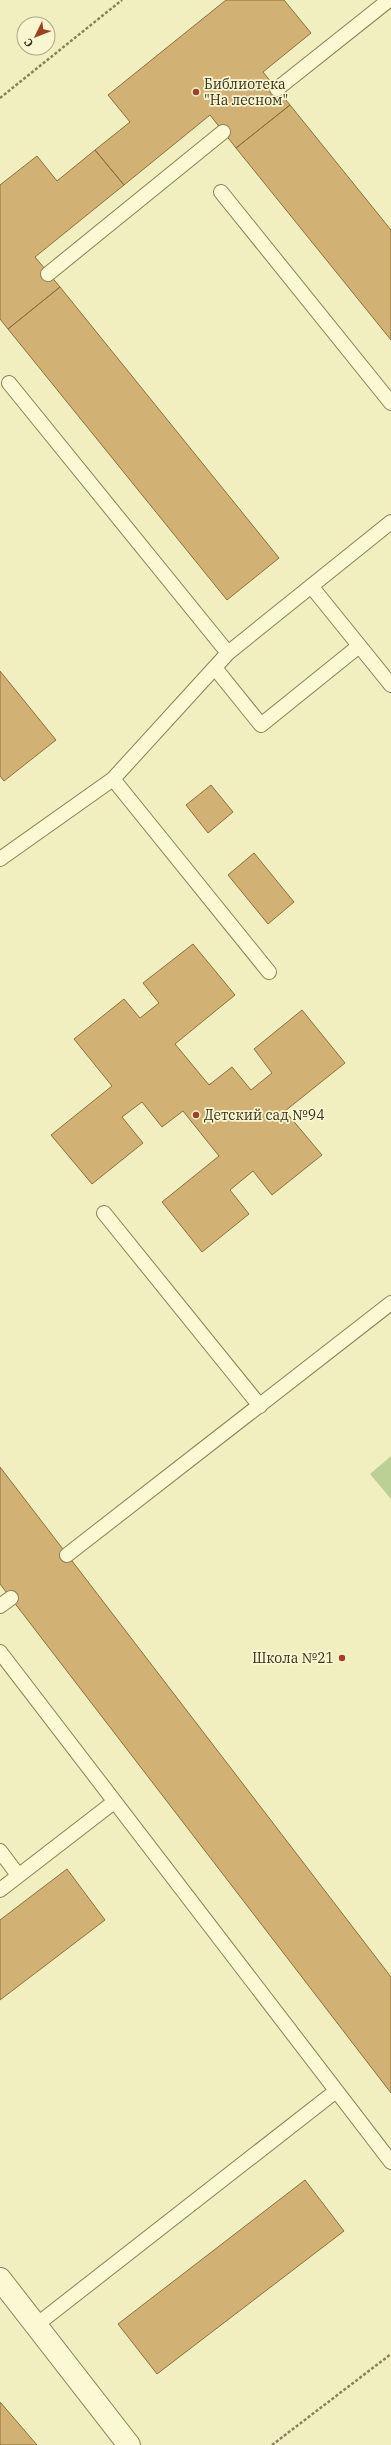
<svg xmlns="http://www.w3.org/2000/svg" width="391" height="2445" viewBox="0 0 391 2445" font-family="'IBM Plex Serif',serif">
	<style>
		.grass { fill: #bad094 }
		.building { fill: #d2b274; stroke: #8c703b }
		.lines { fill: none; stroke-linecap: round; stroke-linejoin: round }
		.service-casing { stroke: #8b8057; stroke-width: 16 }
		.minor-casing { stroke: #8b8057; stroke-width: 24 }
		.path { stroke: #8b8057; stroke-width: 2.5; stroke-dasharray: 3 2; stroke-linecap: butt }
		.service { stroke: #fbf9d4; stroke-width: 14 }
		.minor { stroke: #fbf9d4; stroke-width: 22 }
		.poi-dot { fill: #9f4123; stroke: #f8f6d1; stroke-width: 1.5 }
		.labels { text-anchor: middle; stroke-width: 3.5; stroke-linejoin: round; paint-order: stroke }
		.poi-label { font-size: 14px; fill: #3a321c; stroke: #f8f6d1; text-anchor: start }
	</style>
	<rect width="100%" height="100%" fill="#f1efc0"/>
	<path class="grass" d="M 391,1456 L 391,1499 L 370,1474 Z"/>
	<path class="building" d="M 226,0 L 284,0 L 311,33 L 263,72 L 290,105 L 236,148 L 210,115 L 124,185 L 95,150 L 130,122 L 108,95 Z
		M 290,105 L 391,230 L 391,340 L 236,148 Z
		M 95,150 L 124,185 L 35,257 L 60,287 L 8,329 L 0,319 L 0,185 L 37,156 L 57,181 Z
		M 60,287 L 279,558 L 227,600 L 8,329 Z
		M 0,671 L 56,740 L 4,781 L 0,776 Z
		M 211,785 L 233,812 L 208,833 L 186,805 Z
		M 254,853 L 294,902 L 268,924 L 228,875 Z
		M 193,944 L 235,995 L 175,1044 L 209,1085 L 232,1067 L 251,1090 L 272,1073 L 254,1049 L 302,1010 L 345,1063 L 285,1111 L 322,1155 L 272,1195 L 253,1171 L 230,1190 L 249,1214 L 202,1252 L 162,1202 L 219,1156 L 183,1111 L 162,1127 L 142,1102 L 122,1117 L 143,1143 L 92,1184 L 51,1135 L 112,1086 L 74,1039 L 124,999 L 140,1018 L 159,1003 L 143,983 Z
		M 0,1467 L 391,1977 L 391,2093 L 0,1584 Z
		M 67,1869 L 105,1920 L 0,2000 L 0,1920 Z
		M 305,2180 L 344,2231 L 157,2374 L 118,2324 Z
		M 0,2402 L 37,2445 L 0,2445 Z"/>
	<g class="lines">
		<defs>
			<path id="service" d="M 277,89 L 389,0
				M 221,192 L 391,403
				M 48,274 L 223,132
				M 9,383 L 228,653
				M 311,586 L 391,685
				M 215,668 L 261,725 L 359,646
				M 113,779 L 269,972
				M 0,859 L 113,779 L 228,653 L 391,522
				M 104,1213 L 260,1406
				M 67,1555 L 391,1303
				M 0,1606 L 11,1598
				M 0,1652 L 391,2162
				M 0,1851 L 18,1875
				M 0,1890 L 114,1802
				M 35,2326 L 336,2091"/>
			<path id="minor" d="M 0,2279 L 129,2445"/>
		</defs>
		<use href="#service" class="service-casing"/>
		<use href="#minor" class="minor-casing"/>
		<path class="path" d="M 0,98 L 122,0
			M 272,2445 L 391,2354"/>
		<use href="#service" class="service"/>
		<use href="#minor" class="minor"/>
	</g>
	<g class="poi-dot">
		<circle cx="196" cy="92" r="4"/>
		<circle cx="196" cy="1115" r="4"/>
		<circle cx="342" cy="1658" r="4"/>
	</g>
	<g class="labels">
		<g class="poi-label">
			<text x="204" y="89">Библиотека<tspan x="204" dy="16">"На лесном"</tspan></text>
			<text x="204" y="1120">Детский сад №94</text>
			<text x="334" y="1663" text-anchor="end">Школа №21</text>
		</g>
	</g>
	<g transform="translate(36 36) rotate(227)"><circle r="19" fill="#f8f6d1" stroke="#aca889"/>
	<path d="M0-3L7 15L0 10L-7 15Z" fill="#9f4123"/>
	<text y="-6" font-size="11" font-weight="bold" text-anchor="middle" fill="#3a321c">С</text>
	</g>
</svg>
